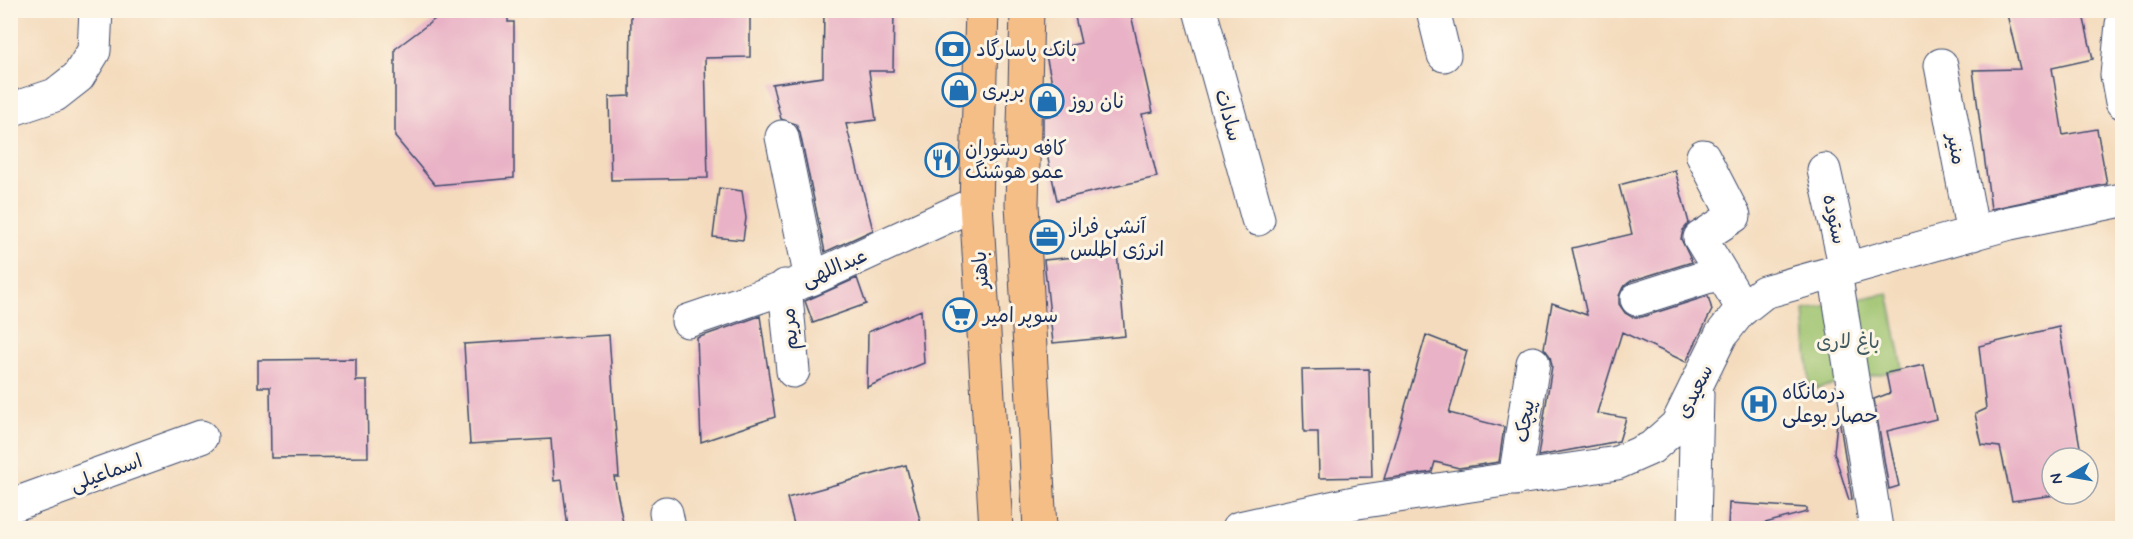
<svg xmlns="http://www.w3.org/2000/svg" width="2133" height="539" viewBox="0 0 2133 539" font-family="Mynerve,'Playpen Sans Arabic',sans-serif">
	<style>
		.green { fill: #9ec36e; stroke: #5c7966; stroke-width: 1.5 }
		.building { fill: #e9b2c6 }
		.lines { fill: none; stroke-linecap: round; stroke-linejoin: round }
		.street-casing { stroke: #3c496c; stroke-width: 35 }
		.primary-casing { stroke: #3c496c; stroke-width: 35 }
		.street { stroke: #fff; stroke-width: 33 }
		.primary { stroke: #f6be87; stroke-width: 33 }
		.labels { text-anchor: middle; stroke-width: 6; stroke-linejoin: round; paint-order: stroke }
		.poi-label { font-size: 20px; fill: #1b2f5e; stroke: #fcf5e5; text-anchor: start }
		.street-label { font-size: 20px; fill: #1b2f5e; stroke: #fcf5e5 }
		.park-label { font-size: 20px; fill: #425b63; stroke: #fcf5e5 }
	</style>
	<rect width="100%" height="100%" fill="#fcf5e5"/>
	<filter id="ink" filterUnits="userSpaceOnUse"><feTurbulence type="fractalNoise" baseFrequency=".0167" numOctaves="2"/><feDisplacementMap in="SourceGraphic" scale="12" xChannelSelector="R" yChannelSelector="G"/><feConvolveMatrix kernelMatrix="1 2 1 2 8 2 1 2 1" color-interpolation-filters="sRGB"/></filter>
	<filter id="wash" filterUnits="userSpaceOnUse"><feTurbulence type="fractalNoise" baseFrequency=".008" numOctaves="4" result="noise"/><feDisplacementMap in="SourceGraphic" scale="24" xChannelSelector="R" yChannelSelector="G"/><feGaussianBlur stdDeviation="1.35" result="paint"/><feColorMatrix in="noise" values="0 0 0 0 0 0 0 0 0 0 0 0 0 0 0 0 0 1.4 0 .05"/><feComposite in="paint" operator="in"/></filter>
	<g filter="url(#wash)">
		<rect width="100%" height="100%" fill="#f4dbbd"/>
		<path class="green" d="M 1888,293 L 1903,369 L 1810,390 L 1804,310 Z"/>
		<g id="blocks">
			<path class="building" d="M 447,10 L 508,10 L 508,22 L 514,22 L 514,178 L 435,185 L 395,137 L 395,49 Z
				M 631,10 L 750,10 L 750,57 L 705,58 L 708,178 L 611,180 L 609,97 L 630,96 Z
				M 824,10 L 894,10 L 893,71 L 869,71 L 876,120 L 846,124 L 873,230 L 825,252 L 800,133 L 796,124 L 781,119 L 772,84 L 823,77 Z
				M 1104,10 L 1130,10 L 1153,112 L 1142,114 L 1157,177 L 1057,200 L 1043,136 L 1043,117 L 1059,114 L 1045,51 L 1081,43 L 1075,17 Z
				M 2006,10 L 2082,10 L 2093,59 L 2052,68 L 2063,135 L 2097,129 L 2107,184 L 1991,209 L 1973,70 L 2020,69 Z
				M 1675,170 L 1689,223 L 1683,230 L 1681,239 L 1692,262 L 1631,281 L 1623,287 L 1619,296 L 1619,304 L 1625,313 L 1632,317 L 1642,317 L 1708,296 L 1712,310 L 1686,362 L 1622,332 L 1597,413 L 1626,418 L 1619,441 L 1538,456 L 1552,366 L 1550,356 L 1544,348 L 1552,303 L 1587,315 L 1572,248 L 1632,234 L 1619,185 Z
				M 719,188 L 742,191 L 746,218 L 743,240 L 713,237 Z
				M 1117,253 L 1125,336 L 1053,343 L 1044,260 Z
				M 857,278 L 866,304 L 813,323 L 805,301 Z
				M 921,310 L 924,363 L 867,387 L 868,332 Z
				M 760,316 L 775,417 L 701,442 L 697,338 Z
				M 2059,327 L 2082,458 L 2052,458 L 2052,494 L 2062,494 L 2012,501 L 2000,447 L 1982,445 L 1975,414 L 1986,409 L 1979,346 Z
				M 609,335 L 619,477 L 614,477 L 624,528 L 568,528 L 562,480 L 554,481 L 551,439 L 470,444 L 464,344 Z
				M 1426,335 L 1467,351 L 1449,413 L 1504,427 L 1499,462 L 1459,468 L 1435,462 L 1432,472 L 1384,479 Z
				M 356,359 L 356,381 L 367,381 L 368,457 L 271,458 L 270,387 L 258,387 L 258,360 Z
				M 1924,365 L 1936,419 L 1887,431 L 1899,486 L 1889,489 L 1874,399 L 1890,393 L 1886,373 Z
				M 1369,369 L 1372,477 L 1319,478 L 1318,432 L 1304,432 L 1302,370 Z
				M 1838,412 L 1852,499 L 1849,500 L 1834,452 Z
				M 906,465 L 922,528 L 795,528 L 787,498 Z
				M 1729,503 L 1807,508 L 1807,512 L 1746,528 L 1728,528 Z"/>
		</g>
	</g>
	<g filter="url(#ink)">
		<use href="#blocks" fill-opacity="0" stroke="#3c496c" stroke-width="1.5"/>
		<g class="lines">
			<defs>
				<path id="street" d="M 1200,10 L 1258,219
					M 1433,10 L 1444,55
					M 2122,24 L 2117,75 L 2122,102
					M 1941,65 L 1973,234
					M 10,110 L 55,95 L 78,77 L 94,51 L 96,10
					M 782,137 L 811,279
					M 1703,156 L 1734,216 L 1700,238 L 1743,309
					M 1824,170 L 1846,269
					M 1835,272 L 1876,528
					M 785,286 L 793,371
					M 1637,299 L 1719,273
					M 688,321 L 811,279 L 976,203
					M 1515,479 L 1533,363
					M 10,506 L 201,437
					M 666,513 L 669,528
					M 1239,528 L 1358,502 L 1617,463 L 1651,448 L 1677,425 L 1721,335 L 1740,311 L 1764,292 L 2010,223 L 2122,200
					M 1694,528 L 1697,394"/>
				<path id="primary" d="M 982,10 L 976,203 L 996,528
					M 1027,10 L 1022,204 L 1040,528"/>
			</defs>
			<use href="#street" class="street-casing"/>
			<use href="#primary" class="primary-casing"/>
			<use href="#street" class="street"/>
			<use href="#primary" class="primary"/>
		</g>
	</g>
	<defs>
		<symbol id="bank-ring" viewBox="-11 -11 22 22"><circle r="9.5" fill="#fcf5e5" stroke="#1f6fb2" stroke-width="1.5"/><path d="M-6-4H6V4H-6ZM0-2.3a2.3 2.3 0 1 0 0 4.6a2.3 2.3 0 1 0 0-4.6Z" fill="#1f6fb2"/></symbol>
		<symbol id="shop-ring" viewBox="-11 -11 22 22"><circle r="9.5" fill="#fcf5e5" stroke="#1f6fb2" stroke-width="1.5"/><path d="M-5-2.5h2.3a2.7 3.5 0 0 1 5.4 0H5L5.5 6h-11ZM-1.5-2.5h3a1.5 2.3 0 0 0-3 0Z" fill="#1f6fb2"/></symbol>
		<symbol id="restaurant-ring" viewBox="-11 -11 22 22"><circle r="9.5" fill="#fcf5e5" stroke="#1f6fb2" stroke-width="1.5"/><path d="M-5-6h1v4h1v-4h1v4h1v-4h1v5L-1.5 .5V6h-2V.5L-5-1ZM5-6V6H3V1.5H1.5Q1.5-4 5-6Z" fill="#1f6fb2"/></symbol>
		<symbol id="office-ring" viewBox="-11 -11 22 22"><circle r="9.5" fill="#fcf5e5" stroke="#1f6fb2" stroke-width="1.5"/><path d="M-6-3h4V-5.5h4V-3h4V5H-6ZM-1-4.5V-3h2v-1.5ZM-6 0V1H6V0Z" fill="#1f6fb2"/></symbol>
		<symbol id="supermarket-ring" viewBox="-11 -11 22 22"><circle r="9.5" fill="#fcf5e5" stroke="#1f6fb2" stroke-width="1.5"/><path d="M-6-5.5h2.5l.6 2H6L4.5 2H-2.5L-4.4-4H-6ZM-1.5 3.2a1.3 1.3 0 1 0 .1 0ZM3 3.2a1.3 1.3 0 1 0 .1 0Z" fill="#1f6fb2"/></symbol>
		<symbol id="hospital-ring" viewBox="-11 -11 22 22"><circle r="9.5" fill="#fcf5e5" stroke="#1f6fb2" stroke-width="1.5"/><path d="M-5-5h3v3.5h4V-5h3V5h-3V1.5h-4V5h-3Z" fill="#1f6fb2"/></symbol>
	</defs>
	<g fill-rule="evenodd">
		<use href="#bank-ring" x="934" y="30" width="38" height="38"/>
		<use href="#shop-ring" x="940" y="71" width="38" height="38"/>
		<use href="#shop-ring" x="1028" y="82" width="38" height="38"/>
		<use href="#restaurant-ring" x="923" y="141" width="38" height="38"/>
		<use href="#office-ring" x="1028" y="218" width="38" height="38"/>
		<use href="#supermarket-ring" x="941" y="296" width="38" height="38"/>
		<use href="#hospital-ring" x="1740" y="385" width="38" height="38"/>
	</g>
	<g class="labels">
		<g class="poi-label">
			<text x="976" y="56">بانک پاسارگاد</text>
			<text x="982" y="97">بربری</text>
			<text x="1070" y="108">نان روز</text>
			<text x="965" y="155">کافه رستوران<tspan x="965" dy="23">عمو هوشنگ</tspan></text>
			<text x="1070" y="233">آنشی فراز<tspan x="1070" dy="23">انرژی اطلس</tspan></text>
			<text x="983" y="322">سوپر امیر</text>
			<text x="1782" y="399">درمانگاه<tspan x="1782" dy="23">حصار بوعلی</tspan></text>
		</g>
		<g class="street-label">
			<text transform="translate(1229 115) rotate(74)" y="7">سادات</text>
			<text transform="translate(1957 149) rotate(79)" y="7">منیر</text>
			<text transform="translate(1835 219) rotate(78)" y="7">ستوده</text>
			<text transform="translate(834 267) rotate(-23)" y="7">عبداللهی</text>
			<text transform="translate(980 270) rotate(-94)" y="7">باهنر</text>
			<text transform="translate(789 329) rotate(-95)" y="7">مریم</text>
			<text transform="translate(1694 391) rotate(-63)" y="7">سعیدی</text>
			<text transform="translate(1524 421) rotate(-81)" y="7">پیچک</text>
			<text transform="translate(106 472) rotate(-20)" y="7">اسماعیلی</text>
		</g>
		<g class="park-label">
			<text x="1848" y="348">باغ لاری</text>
		</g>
	</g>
	<rect width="2133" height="539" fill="none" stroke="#fcf5e5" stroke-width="36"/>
	<g transform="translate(2070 476) rotate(259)"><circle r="28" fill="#fcf5e5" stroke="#a2a6af" stroke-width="1.5"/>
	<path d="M0-4.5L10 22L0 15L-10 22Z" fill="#1f6fb2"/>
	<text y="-9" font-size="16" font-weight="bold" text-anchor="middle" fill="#1b2f5e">N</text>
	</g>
</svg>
